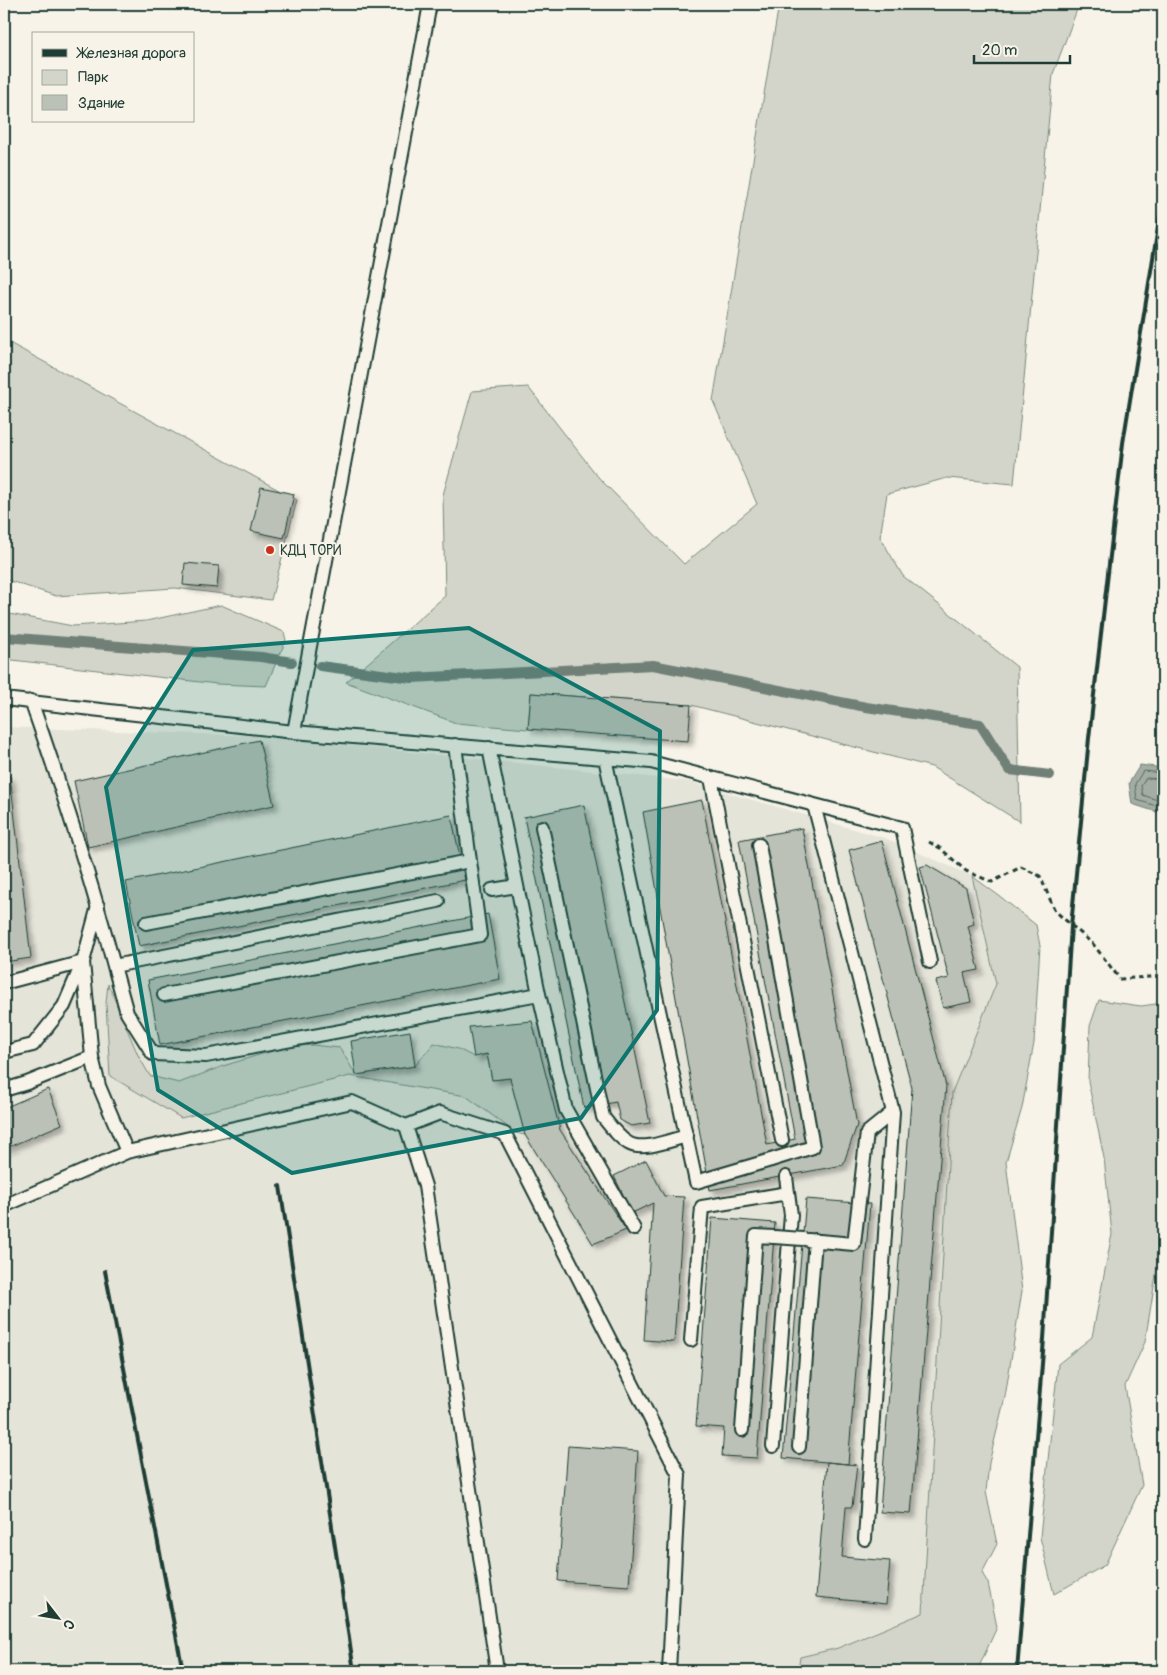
<svg xmlns="http://www.w3.org/2000/svg" width="1167" height="1675" viewBox="0 0 1167 1675" font-family="Pangolin,sans-serif">
	<style>
		.built { fill: #e5e4d9 }
		.green { fill: #d3d5ca; stroke: #79897f }
		.water { fill: #a4ada3; stroke: #6f8077 }
		.lines { fill: none; stroke-linecap: round; stroke-linejoin: round }
		.shore { stroke: #546a60; stroke-width: 1 }
		.stream { stroke: #6f8077; stroke-width: 10 }
		.building { fill: #bbc1b6; stroke: #1f3d34; filter: url(#shadow) }
		.service-casing { stroke: #1f3d34; stroke-width: 16 }
		.path { stroke: #1f3d34; stroke-width: 3; stroke-dasharray: 5 4; stroke-linecap: butt }
		.service { stroke: #f7f3e8; stroke-width: 12 }
		.rail { stroke: #1f3d34; stroke-width: 4 }
		.service-bridge-casing { stroke: #1f3d34; stroke-width: 16; stroke-linecap: butt }
		.service-bridge { stroke: #f7f3e8; stroke-width: 12 }
		.marked { fill: #0f766e; fill-opacity: 0.2; stroke: #0f766e; stroke-width: 4; stroke-linejoin: round }
		.poi-dot { fill: #c8321e; stroke: #f7f3e8; stroke-width: 2 }
		.labels { text-anchor: middle; stroke-width: 4; stroke-linejoin: round; paint-order: stroke }
		.poi-label { font-size: 14px; fill: #1f3d34; stroke: #f7f3e8; text-anchor: start }
	</style>
	<defs>
		<filter id="shadow"><feDropShadow dx="4.5" dy="4.5" stdDeviation="2.5" flood-color="#0004"/></filter>
	</defs>
	<rect width="100%" height="100%" fill="#f7f3e8"/>
	<filter id="ink" filterUnits="userSpaceOnUse"><feTurbulence type="fractalNoise" baseFrequency=".02" numOctaves="2"/><feDisplacementMap in="SourceGraphic" scale="10" xChannelSelector="R" yChannelSelector="G"/><feConvolveMatrix kernelMatrix="1 2 1 2 8 2 1 2 1" color-interpolation-filters="sRGB"/></filter>
	<g filter="url(#ink)">
		<path class="built" d="M 4,727 L 258,736 L 687,781 L 885,838 L 972,876 L 996,984 L 952,1092 L 923,1613 L 838,1648 L 800,1657 L 798,1671 L 4,1671 Z"/>
		<path class="green" d="M 779,4 L 1079,4 L 1053,74 L 1014,484 L 947,478 L 887,494 L 880,537 L 903,576 L 1017,667 L 1020,822 L 932,767 L 691,705 L 531,693 L 528,729 L 456,723 L 346,682 L 445,596 L 443,495 L 472,391 L 528,387 L 599,478 L 684,564 L 757,504 L 713,401 Z
			M 4,340 L 297,500 L 271,600 L 175,588 L 56,596 L 4,579 Z
			M 221,605 L 284,632 L 286,640 L 266,686 L 217,684 L 4,659 L 4,613 L 73,626 L 146,621 Z
			M 972,876 L 1002,898 L 1036,925 L 1040,946 L 1034,1043 L 1022,1108 L 1006,1162 L 1022,1291 L 1005,1397 L 989,1463 L 986,1492 L 997,1544 L 982,1573 L 988,1583 L 997,1627 L 977,1671 L 798,1671 L 800,1657 L 838,1648 L 923,1613 L 952,1092 L 996,984 Z
			M 108,984 L 138,1055 L 150,1076 L 179,1083 L 223,1066 L 285,1047 L 312,1045 L 340,1048 L 356,1075 L 415,1066 L 434,1043 L 458,1049 L 474,1057 L 487,1054 L 492,1080 L 510,1078 L 525,1135 L 516,1133 L 466,1096 L 350,1076 L 181,1118 L 110,1076 L 106,1003 Z
			M 1099,1000 L 1141,1006 L 1163,1003 L 1163,1245 L 1160,1250 L 1145,1342 L 1125,1386 L 1142,1485 L 1105,1565 L 1054,1594 L 1040,1537 L 1058,1364 L 1092,1337 L 1112,1234 L 1104,1158 L 1088,1081 L 1090,1026 Z"/>
		<path class="water" d="M 1140,765 L 1163,768 L 1163,814 L 1132,804 L 1129,783 Z"/>
		<g class="lines">
			<path class="shore" d="M 1163,773 L 1143,771 L 1135,784 L 1137,800 L 1163,808
				M 1163,779 L 1146,778 L 1141,786 L 1143,795 L 1163,802"/>
			<path class="stream" d="M 4,637 L 261,657 L 292,662
				M 320,666 L 412,678 L 653,665 L 866,707 L 980,724 L 1009,770 L 1050,775"/>
		</g>
		<path class="building" d="M 261,487 L 294,494 L 284,538 L 251,531 Z
			M 185,563 L 219,566 L 217,588 L 183,585 Z
			M 531,693 L 691,705 L 688,741 L 528,729 Z
			M 259,740 L 274,805 L 88,847 L 74,781 Z
			M 10,776 L 31,958 L 4,962 L 4,777 Z
			M 702,800 L 767,1145 L 795,1139 L 739,840 L 802,828 L 857,1125 L 843,1165 L 710,1190 L 643,812 Z
			M 584,805 L 650,1123 L 631,1126 L 620,1120 L 616,1102 L 584,1108 L 524,817 Z
			M 451,815 L 465,880 L 139,946 L 126,882 Z
			M 882,841 L 946,1086 L 911,1514 L 880,1512 L 912,1088 L 849,850 Z
			M 927,865 L 966,888 L 974,924 L 968,926 L 979,970 L 964,973 L 971,1002 L 943,1008 L 936,981 L 949,978 L 920,867 Z
			M 488,914 L 500,979 L 160,1045 L 148,980 Z
			M 532,1021 L 560,1130 L 626,1230 L 593,1244 L 525,1135 L 510,1078 L 492,1080 L 487,1054 L 474,1057 L 469,1027 Z
			M 410,1031 L 415,1066 L 356,1075 L 351,1041 Z
			M 48,1089 L 62,1124 L 4,1149 L 4,1108 Z
			M 646,1160 L 664,1196 L 684,1197 L 674,1342 L 644,1340 L 653,1203 L 632,1213 L 614,1176 Z
			M 806,1199 L 870,1204 L 848,1464 L 783,1458 Z
			M 712,1218 L 775,1223 L 757,1458 L 722,1456 L 724,1428 L 696,1426 Z
			M 568,1446 L 638,1451 L 629,1586 L 558,1581 Z
			M 827,1462 L 857,1465 L 852,1507 L 846,1507 L 842,1557 L 890,1561 L 886,1604 L 816,1597 Z"/>
		<g class="lines">
			<defs>
				<path id="service" d="M 4,699 L 294,732 L 651,762 L 902,828 L 930,962
					M 31,701 C 62,789 90,876 114,966 L 438,901
					M 294,732 L 430,4
					M 455,745 L 470,861
					M 605,758 L 696,1182 L 771,1160
					M 711,778 L 782,1140
					M 814,805 L 893,1112 L 865,1539
					M 542,827 L 603,1117 C 610,1126 618,1137 628,1143 C 642,1152 671,1140 687,1136
					M 759,845 L 813,1147 L 800,1151
					M 492,890 L 517,886
					M 146,923 L 470,861 L 480,935 L 164,995
					M 114,966 L 127,1013 L 153,1054 L 206,1056 L 539,994 L 489,748
					M 4,983 L 83,962 L 98,906
					M 539,994 L 566,1110 L 634,1229
					M 4,1052 L 33,1045 L 64,1006 L 82,964
					M 92,1057 L 99,1086 L 127,1152 L 352,1102 L 406,1126 L 425,1186 L 497,1671
					M 4,1090 L 27,1083 L 92,1057 L 83,962
					M 406,1126 L 440,1113 L 505,1134 L 679,1475 L 669,1671
					M 4,1206 L 127,1152
					M 808,1240 L 854,1244 L 867,1133 L 893,1112
					M 691,1340 L 702,1207 L 788,1193
					M 742,1430 L 756,1236 L 774,1237
					M 773,1446 L 791,1215 L 786,1177
					M 799,1447 L 815,1240"/>
			</defs>
			<use href="#service" class="service-casing"/>
			<path class="path" d="M 929,842 L 940,848 L 966,871 L 992,882 L 1021,867 L 1040,876 L 1055,911 L 1093,944 L 1120,979 L 1163,976"/>
			<use href="#service" class="service"/>
			<path class="rail" d="M 280,1186 L 354,1671
				M 105,1271 L 183,1671
				M 1017,1671 L 1044,1339 L 1071,926 L 1089,738 L 1123,443 L 1163,197"/>
			<defs>
				<path id="service-bridge" d="M 771,1160 L 800,1151
					M 774,1237 L 803,1239"/>
			</defs>
			<use href="#service-bridge" class="service-bridge-casing"/>
			<use href="#service-bridge" class="service-bridge"/>
		</g>
	</g>
	<path class="marked" d="M 469,628 L 660,731 L 657,1010 L 581,1118 L 292,1173 L 158,1090 L 106,787 L 193,650 Z"/>
	<circle class="poi-dot" cx="270" cy="550" r="5"/>
	<g class="labels">
		<g class="poi-label">
			<text x="280" y="555">КДЦ ТОРИ</text>
		</g>
	</g>
	<rect width="1167" height="1675" fill="none" stroke="#f7f3e8" stroke-width="20"/>
	<rect x="10" y="10" width="1147" height="1655" fill="none" stroke="#1f3d34" stroke-width="2" filter="url(#ink)"/>
	<rect x="32" y="32" width="162" height="90" fill="#f7f3e8" stroke="#a1aaa0"/>
	<rect x="42" y="49" width="25" height="8" fill="#1f3d34" stroke="#a1aaa0"/>
	<text x="78" y="58" font-size="15" fill="#1f3d34">Железная дорога</text>
	<rect x="42" y="70" width="25" height="15" fill="#d3d5ca" stroke="#a1aaa0"/>
	<text x="78" y="82" font-size="15" fill="#1f3d34">Парк</text>
	<rect x="42" y="95" width="25" height="15" fill="#bbc1b6" stroke="#a1aaa0"/>
	<text x="78" y="108" font-size="15" fill="#1f3d34">Здание</text>
	<g transform="translate(58 1618) rotate(121)" stroke="#f7f3e8" stroke-width="4" paint-order="stroke">
	<path d="M0-4L9 19L0 12L-9 19Z" fill="#1f3d34"/>
	<text y="-8" font-size="14" font-weight="bold" text-anchor="middle" fill="#1f3d34">С</text>
	</g>
	<path d="M974 55v8h96v-8" fill="none" stroke="#1f3d34" stroke-width="2.5"/>
	<text x="982" y="55" font-size="15" fill="#1f3d34" stroke="#f7f3e8" stroke-width="4" paint-order="stroke">20 m</text>
</svg>
